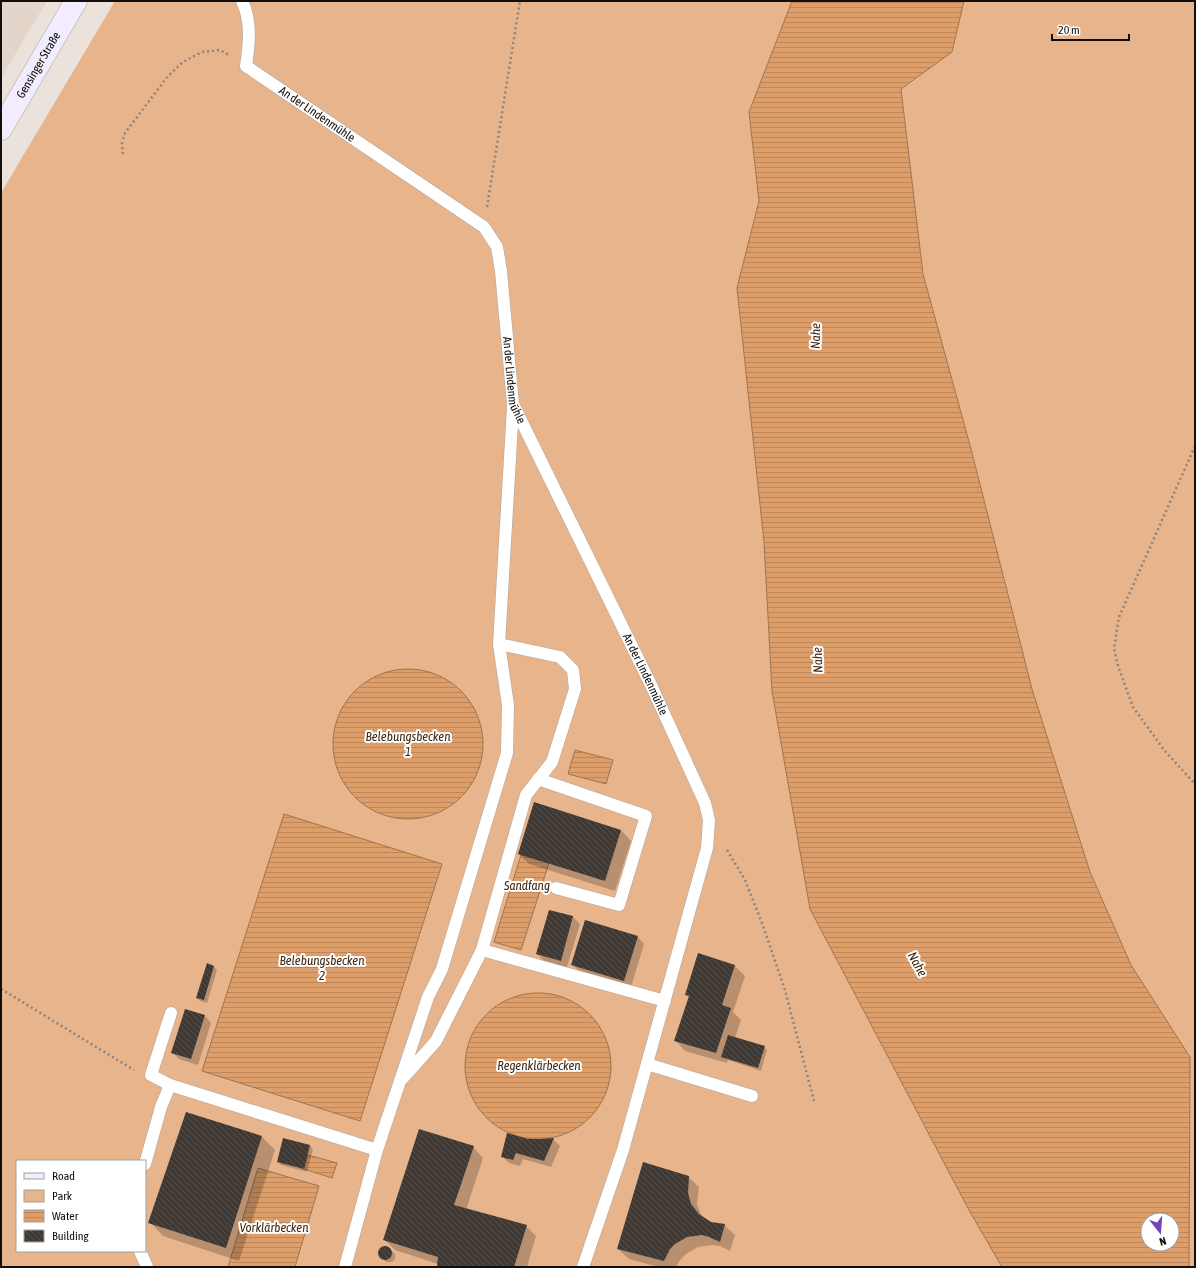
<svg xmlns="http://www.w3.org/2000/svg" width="1196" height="1268" viewBox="0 0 1196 1268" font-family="'Asap Condensed',sans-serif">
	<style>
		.built { fill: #e4d5ca }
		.green { fill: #e7b48c; fill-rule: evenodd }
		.water { fill: url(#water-rules); stroke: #a0734e; fill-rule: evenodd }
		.shadow { fill: #0003 }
		.building { fill: url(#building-back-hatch) }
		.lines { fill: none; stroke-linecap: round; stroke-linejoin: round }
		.lane-casing { stroke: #aea6a0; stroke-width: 13 }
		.secondary-casing { stroke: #aea6a0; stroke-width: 23 }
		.path { stroke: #8a8480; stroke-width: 2.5; stroke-dasharray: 2 3; stroke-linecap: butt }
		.lane { stroke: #fff; stroke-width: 12 }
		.secondary { stroke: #f1edfe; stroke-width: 22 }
		.labels { text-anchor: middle; stroke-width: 4; stroke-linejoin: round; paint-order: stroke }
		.street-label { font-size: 12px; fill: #110e0c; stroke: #fff }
		.water-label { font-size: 13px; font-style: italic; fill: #412710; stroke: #fff }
	</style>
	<defs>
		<pattern id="water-rules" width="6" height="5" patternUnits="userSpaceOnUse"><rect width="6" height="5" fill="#dd9e6a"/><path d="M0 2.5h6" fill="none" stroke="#bd875b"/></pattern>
		<pattern id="building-back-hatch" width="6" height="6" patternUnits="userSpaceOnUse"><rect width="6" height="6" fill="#3f3833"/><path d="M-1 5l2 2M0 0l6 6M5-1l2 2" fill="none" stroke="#57514d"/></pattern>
	</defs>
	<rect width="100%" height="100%" fill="#eae2db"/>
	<path class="built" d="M 1,1 L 47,1 L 1,78 Z"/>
	<path class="green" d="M 115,1 L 792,1 L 749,112 L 759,201 L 737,288 L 764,542 L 772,691 L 810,909 L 970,1212 L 1002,1267 L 1,1267 L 1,193 ZM 17,1161 L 145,1161 L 145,1251 L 17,1251 Z
		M 964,1 L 1195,1 L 1195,1267 L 1189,1267 L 1190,1057 L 1131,965 L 1090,872 L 1032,689 L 971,449 L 923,274 L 901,89 L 952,52 Z"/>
	<path class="water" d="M 792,1 L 964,1 L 952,52 L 901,89 L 923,274 L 971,449 L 1032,689 L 1090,872 L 1131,965 L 1190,1057 L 1189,1267 L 1002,1267 L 970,1212 L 810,909 L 772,691 L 764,542 L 737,288 L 759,201 L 749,112 ZM 1148,1220 L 1172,1220 L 1172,1244 L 1148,1244 Z
		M333 744a75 75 0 1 1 150 0a75 75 0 1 1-150 0Z
		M 575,750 L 613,760 L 606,784 L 568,774 Z
		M 284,814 L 442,864 L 360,1121 L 202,1071 Z
		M 521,855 L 549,863 L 521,950 L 494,942 Z
		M465 1066a73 73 0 1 1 146 0a73 73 0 1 1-146 0Z
		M 308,1155 L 337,1163 L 332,1178 L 304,1169 Z
		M 258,1168 L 319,1186 L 295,1267 L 228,1267 Z"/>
	<path class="shadow" d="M 621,830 L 631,841 L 615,891 L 529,864 L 519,854 Z
		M 550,911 L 573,917 L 580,924 L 567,967 L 544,961 L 537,954 Z
		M 638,937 L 644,944 L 631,987 L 579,971 L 572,964 Z
		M 734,965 L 745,976 L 733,1012 L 741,1020 L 735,1038 L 764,1047 L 767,1050 L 761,1071 L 728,1060 L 727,1063 L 685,1051 L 675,1040 L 690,997 L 687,994 Z
		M 214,967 L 217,970 L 207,1003 L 200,1001 L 197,998 Z
		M 205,1016 L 211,1023 L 198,1065 L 179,1059 L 172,1052 Z
		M 187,1114 L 262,1137 L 275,1150 L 239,1261 L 163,1236 L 150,1222 Z
		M 553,1139 L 560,1146 L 551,1167 L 523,1159 L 520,1166 L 509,1163 L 502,1156 L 528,1140 Z
		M 310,1146 L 313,1149 L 307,1172 L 281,1165 L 278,1162 Z
		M 473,1147 L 483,1158 L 466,1210 L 526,1226 L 536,1236 L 527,1267 L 439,1267 L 438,1266 L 438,1264 L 395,1250 L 384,1239 Z
		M 688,1177 L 699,1187 L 697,1204 L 701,1215 L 704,1219 L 717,1225 L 724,1225 L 735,1235 L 730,1251 L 720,1246 L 713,1245 L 698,1247 L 686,1254 L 680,1260 L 676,1267 L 659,1267 L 629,1259 L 618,1249 Z
		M 385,1247 L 389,1248 L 395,1254 L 395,1259 L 392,1262 L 386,1262 L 380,1255 L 379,1253 L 381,1249 Z"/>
	<path class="building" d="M 534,802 L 621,830 L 605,881 L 518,854 Z
		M 549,910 L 573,916 L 561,961 L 536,954 Z
		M 585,920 L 638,936 L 624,981 L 571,965 Z
		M 698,953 L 735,965 L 722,1005 L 731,1008 L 716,1053 L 674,1041 L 689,996 L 685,995 Z
		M 207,963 L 214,966 L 204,1000 L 196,998 Z
		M 185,1009 L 205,1015 L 191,1059 L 171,1053 Z
		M 728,1035 L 765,1046 L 758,1068 L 721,1057 Z
		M 186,1112 L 262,1136 L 226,1248 L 148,1223 Z
		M 419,1129 L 474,1146 L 454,1205 L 527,1225 L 514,1267 L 441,1267 L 437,1266 L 438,1257 L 383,1240 Z
		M 507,1133 L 528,1139 L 541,1139 L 554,1138 L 544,1161 L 516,1153 L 513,1160 L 501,1157 Z
		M 283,1138 L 310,1145 L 304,1169 L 277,1162 Z
		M 643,1162 L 689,1176 L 688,1193 L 691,1204 L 699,1214 L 711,1222 L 725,1224 L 720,1242 L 709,1237 L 702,1235 L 687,1237 L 675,1244 L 670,1249 L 664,1261 L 617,1249 Z
		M378 1253a7 7 0 1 1 14 0a7 7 0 1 1-14 0Z"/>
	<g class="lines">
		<defs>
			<g id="lane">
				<path id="s1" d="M 242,1 C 252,21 249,45 246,66 L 484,227 L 497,247 L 501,271 L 513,404 L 651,685 L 705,803 L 709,820 L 707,848 L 623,1150 L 583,1267"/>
				<path d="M 538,779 L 646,816 L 619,905 L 556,888"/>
				<path d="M 482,950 L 526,795 L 552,762 L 575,689 L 573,670 L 560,657 L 499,644"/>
				<path d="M 647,1064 L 752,1096"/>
				<path d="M 403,1078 L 436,1041 L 482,950 L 665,1001"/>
				<path d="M 170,1085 L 151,1075 L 171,1013"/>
				<path d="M 145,1164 L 161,1107 L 170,1085 L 377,1150"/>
				<path d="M 140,1251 L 147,1267"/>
				<path d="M 345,1267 L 377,1150 L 428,997 L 442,969 L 507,753 L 508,705 L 499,644 L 513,407"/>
			</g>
			<g id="secondary">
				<path id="s2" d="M 1,129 L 76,1"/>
			</g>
		</defs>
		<use href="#lane" class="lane-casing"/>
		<use href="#secondary" class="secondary-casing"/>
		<path class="path" d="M 123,154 L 122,143 L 125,133 L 168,76 L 183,62 L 202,52 L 220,50 L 229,55
			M 487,207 L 520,1
			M 1195,446 L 1119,617 L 1114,648 L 1118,666 L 1133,707 L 1164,750 L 1195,784
			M 727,850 L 745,880 L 762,923 L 785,990 L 814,1101
			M 1,989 L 134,1070"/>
		<use href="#lane" class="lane"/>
		<use href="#secondary" class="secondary"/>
	</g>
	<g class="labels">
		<g class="street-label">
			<text dy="4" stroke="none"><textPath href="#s2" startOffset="74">Gensinger Straße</textPath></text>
			<text dy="4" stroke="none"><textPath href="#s1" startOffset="152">An der Lindenmühle</textPath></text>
			<text dy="4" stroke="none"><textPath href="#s1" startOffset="512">An der Lindenmühle</textPath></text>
			<text dy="4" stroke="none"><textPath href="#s1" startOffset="836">An der Lindenmühle</textPath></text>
		</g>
		<g class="water-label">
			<text transform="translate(815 336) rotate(-89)" y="5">Nahe</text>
			<text transform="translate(817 660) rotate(-92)" y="5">Nahe</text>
			<text x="408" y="741">Belebungsbecken<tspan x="408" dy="15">1</tspan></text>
			<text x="527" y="890">Sandfang</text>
			<text x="322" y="965">Belebungsbecken<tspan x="322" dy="15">2</tspan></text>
			<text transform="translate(918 964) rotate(61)" y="5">Nahe</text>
			<text x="539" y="1070">Regenklärbecken</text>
			<text x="274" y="1232">Vorklärbecken</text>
		</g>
	</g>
	<rect width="1196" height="1268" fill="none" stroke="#110e0c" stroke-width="4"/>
	<rect x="16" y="1160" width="130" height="92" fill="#ffffff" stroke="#a09f9e"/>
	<rect x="24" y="1173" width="20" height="6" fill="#f1edfe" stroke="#a09f9e"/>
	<text x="52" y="1180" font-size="12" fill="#110e0c">Road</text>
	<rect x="24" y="1190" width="20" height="12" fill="#e7b48c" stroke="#a09f9e"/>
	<text x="52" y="1200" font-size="12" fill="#110e0c">Park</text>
	<rect x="24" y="1210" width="20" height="12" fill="url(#water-rules)" stroke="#a09f9e"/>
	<text x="52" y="1220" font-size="12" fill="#110e0c">Water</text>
	<rect x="24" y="1230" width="20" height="12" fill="url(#building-back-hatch)" stroke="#a09f9e"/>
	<text x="52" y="1240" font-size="12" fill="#110e0c">Building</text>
	<g transform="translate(1160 1232) rotate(163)"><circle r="19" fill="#ffffff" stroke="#a09f9e"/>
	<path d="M0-3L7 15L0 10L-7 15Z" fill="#6f44bc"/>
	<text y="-6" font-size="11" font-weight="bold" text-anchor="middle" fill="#110e0c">N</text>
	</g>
	<path d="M1052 34v6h77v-6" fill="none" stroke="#110e0c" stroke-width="2"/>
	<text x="1058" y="34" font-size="12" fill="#110e0c" stroke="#ffffff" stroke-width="3" paint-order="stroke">20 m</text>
</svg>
